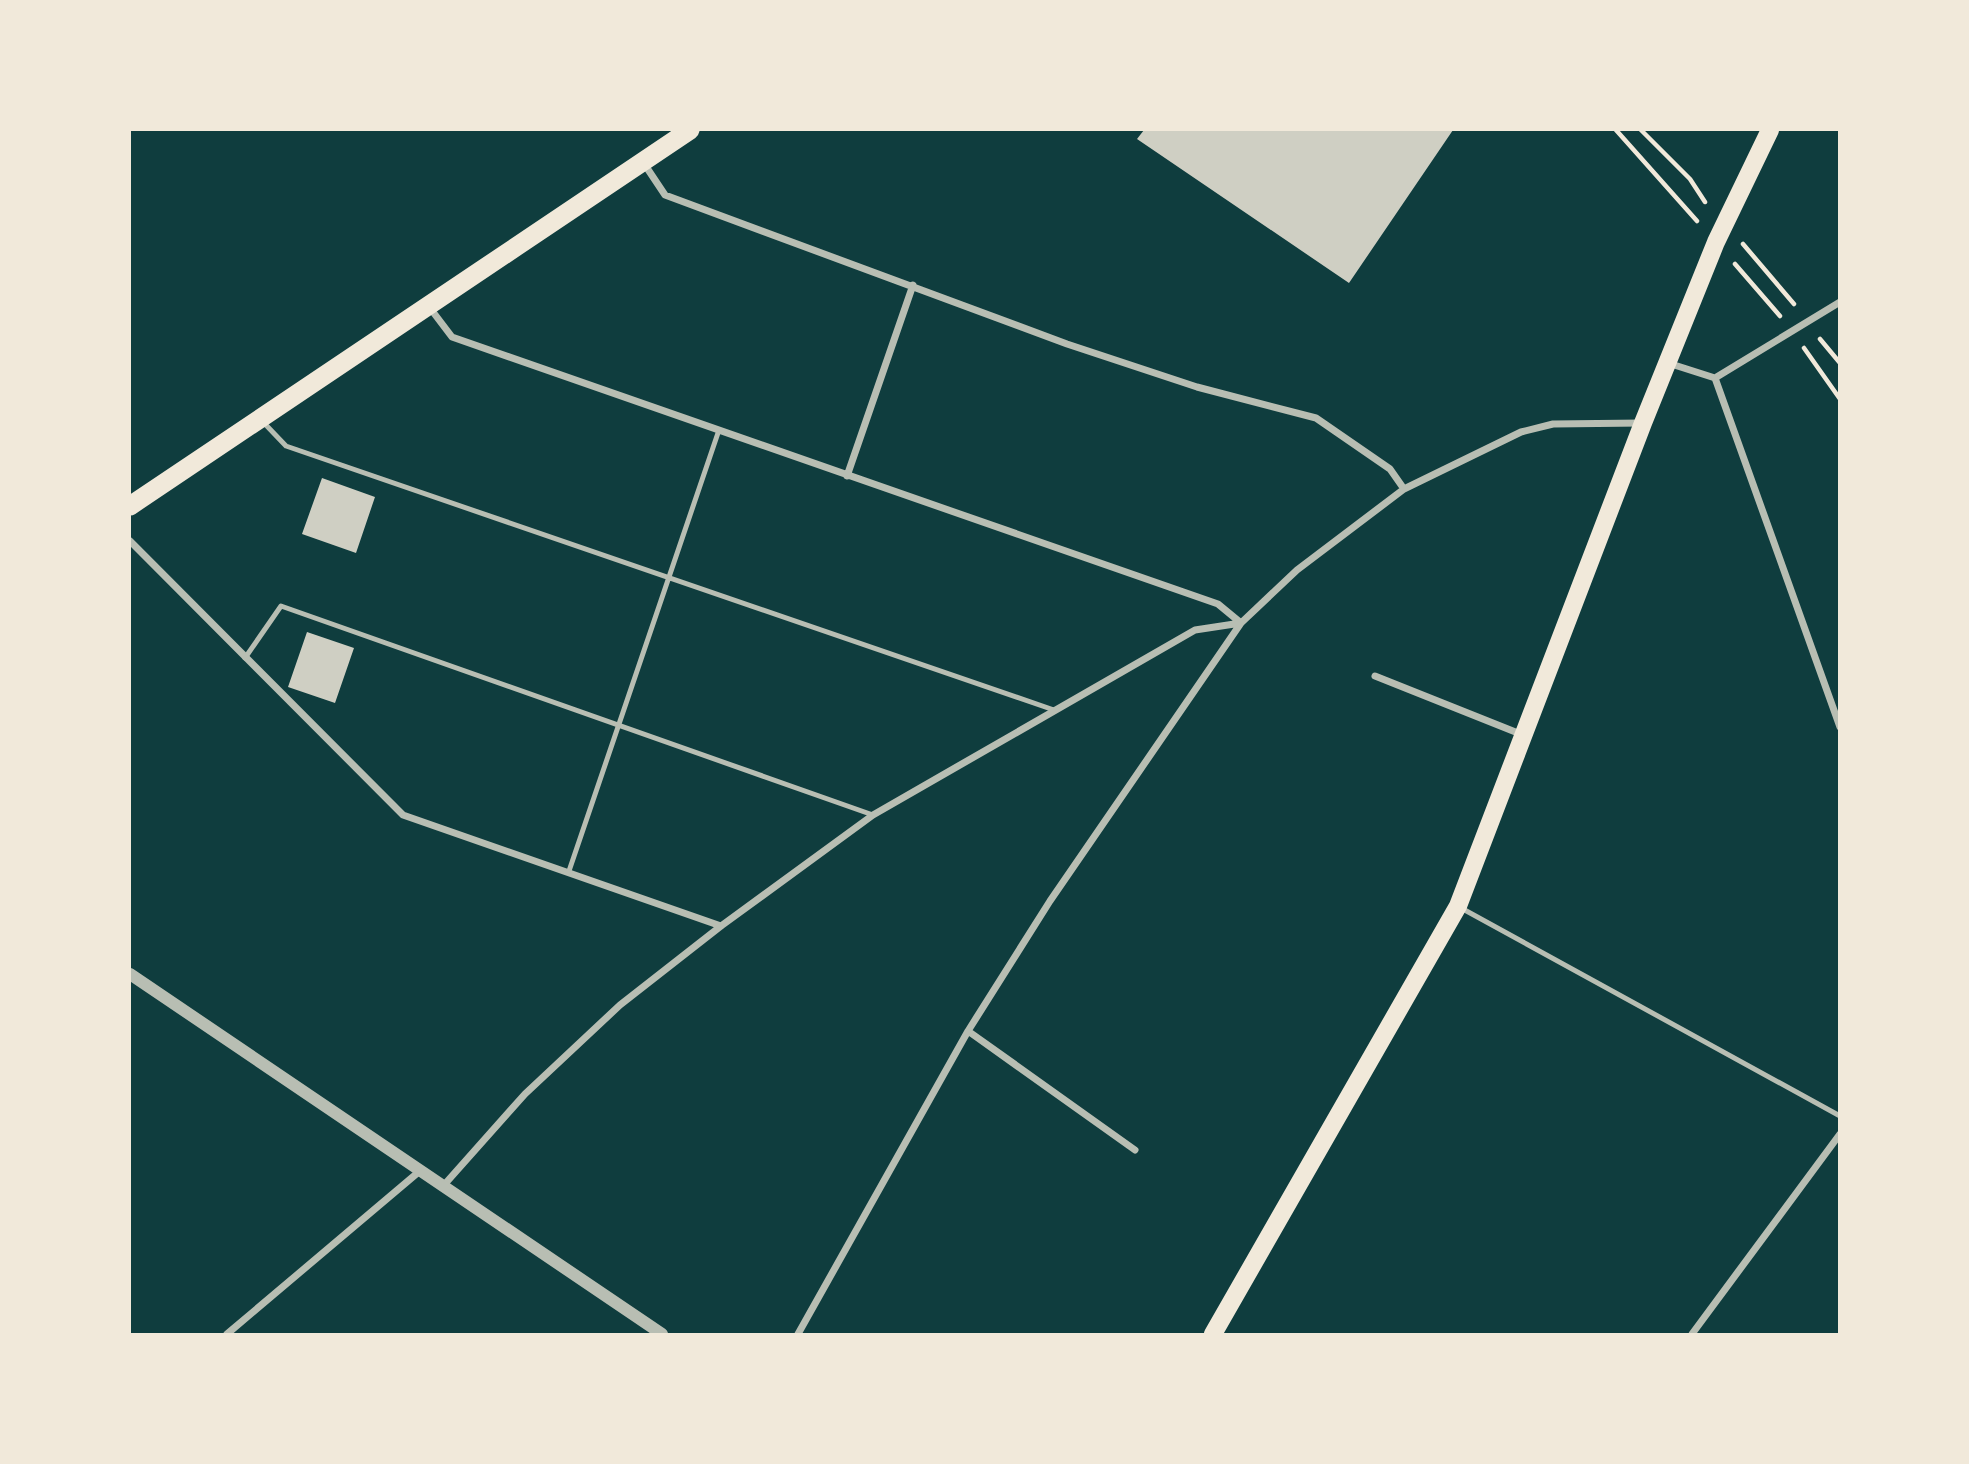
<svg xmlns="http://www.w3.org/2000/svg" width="1969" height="1464" viewBox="0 0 1969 1464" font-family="Helvetica,sans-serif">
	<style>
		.building { fill: #cfcfc3 }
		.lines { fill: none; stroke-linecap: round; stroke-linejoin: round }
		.path { stroke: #f1e9da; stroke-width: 4.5 }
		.service { stroke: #b8beb3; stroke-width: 5 }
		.minor { stroke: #b8beb3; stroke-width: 7 }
		.tertiary { stroke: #b8beb3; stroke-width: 12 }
		.primary { stroke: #f1e9da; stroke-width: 18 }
		.trunk { stroke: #f1e9da; stroke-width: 19 }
	</style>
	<rect width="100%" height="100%" fill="#0f3d3e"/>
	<path class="building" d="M 1144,130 L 1453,130 L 1349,283 L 1137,139 Z
		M 322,478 L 375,497 L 356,553 L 302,534 Z
		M 307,632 L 354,648 L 335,703 L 288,687 Z"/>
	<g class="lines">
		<path class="path" d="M 1616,130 L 1697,221
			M 1641,130 L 1690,179 L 1705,202
			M 1743,244 L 1794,304
			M 1735,264 L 1780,316
			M 1820,339 L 1840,363
			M 1804,348 L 1840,399"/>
		<path class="service" d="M 264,423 L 286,446 L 1054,710
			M 245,658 L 281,606 L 873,815
			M 569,871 L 719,430
			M 1461,908 L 1840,1116"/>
		<path class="minor" d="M 643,162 L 665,195 L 1067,344 L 1197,387 L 1316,418 L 1390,469 L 1404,489
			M 430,308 L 452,337 L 1218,604 L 1241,623
			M 1668,363 L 1715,378 L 1840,302
			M 1715,378 L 1840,727
			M 847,476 L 913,285
			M 130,541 L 403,815 L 721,926
			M 1375,676 L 1523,735
			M 968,1031 L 1135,1150
			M 444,1185 L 525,1094 L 620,1005 L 721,926 L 873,815 L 1195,630 L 1241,623
			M 227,1334 L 421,1170
			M 798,1334 L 968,1031 L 1050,901 L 1241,623 L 1297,570 L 1404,489 L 1521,432 L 1553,424 L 1642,423
			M 1692,1334 L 1840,1134"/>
		<path class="tertiary" d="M 130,974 L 662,1334"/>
		<path class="primary" d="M 1213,1334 L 1458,906 L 1643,423 L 1716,242 L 1770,130"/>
		<path class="trunk" d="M 130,506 L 690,130"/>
	</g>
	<rect width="1969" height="1464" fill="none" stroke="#f1e9da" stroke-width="262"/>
</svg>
